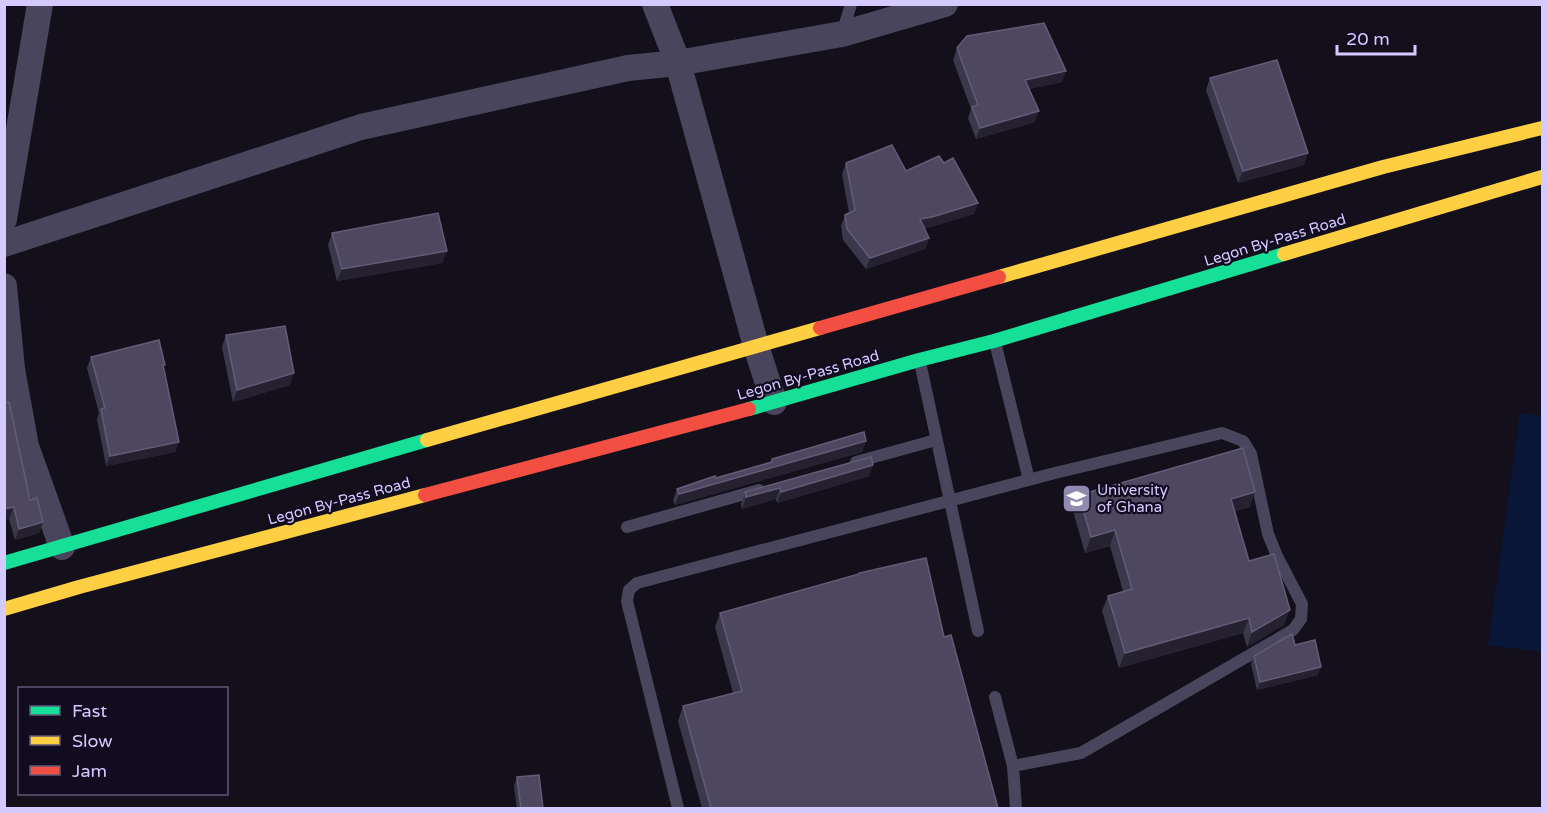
<svg xmlns="http://www.w3.org/2000/svg" width="1547" height="813" viewBox="0 0 1547 813" font-family="'Varela Round',sans-serif">
	<style>
		.water { fill: #0a1638 }
		.lines { fill: none; stroke-linecap: round; stroke-linejoin: round }
		.lane { stroke: #48455c; stroke-width: 12 }
		.street { stroke: #48455c; stroke-width: 26 }
		.fast { stroke: #16e098; stroke-width: 14 }
		.slow { stroke: #ffcf43; stroke-width: 14 }
		.jam { stroke: #f24e42; stroke-width: 14 }
		.wall { fill: #3c384c }
		.shaded-wall { fill: #252130 }
		.building { fill: #4d485f; stroke: #625c78; stroke-width: 1.5 }
		.labels { text-anchor: middle; stroke-width: 4.5; stroke-linejoin: round; paint-order: stroke }
		.street-label { font-size: 15px; fill: #d5caff; stroke: #110c1f }
		.poi-label { font-size: 15px; fill: #d5caff; stroke: #110c1f; text-anchor: start }
	</style>
	<rect width="100%" height="100%" fill="#13101b"/>
	<path class="water" d="M 1520,413 L 1542,416 L 1542,652 L 1488,645 Z"/>
	<g class="lines">
		<path class="lane" d="M 842,34 L 851,4
			M 995,342 L 1029,480
			M 920,362 L 978,631
			M 856,462 L 936,440
			M 627,527 L 759,490
			M 995,697 L 1013,766 L 1016,808
			M 678,808 L 627,601 L 629,590 L 637,583 L 1055,473 L 1222,433 L 1243,441 L 1251,454 L 1268,534 L 1277,556 L 1302,604 L 1301,619 L 1293,630 L 1081,753 L 1013,766"/>
		<path class="street" d="M 655,4 L 678,63 L 756,346 L 774,402
			M 4,219 L 40,4
			M 4,244 L 361,127 L 628,68 L 678,63 L 842,34 L 945,4
			M 4,286 L 12,369 L 26,446 L 62,547"/>
		<path class="fast" d="M 749,409 L 919,360 L 994,341 L 1284,254
			M 4,563 L 427,440"/>
		<path class="slow" d="M 1284,254 L 1542,177
			M 999,277 L 1383,167 L 1542,128
			M 427,440 L 820,328
			M 4,609 L 79,587 L 425,495"/>
		<path class="jam" d="M 820,328 L 999,277
			M 425,495 L 749,409"/>
	</g>
	<path class="wall" d="M 957,48 L 1062,82 L 1029,89 L 1035,122 L 976,139 L 968,118 L 971,109 L 953,60 Z
		M 1210,78 L 1304,165 L 1238,183 L 1206,90 Z
		M 846,163 L 906,171 L 944,163 L 978,203 L 974,214 L 924,229 L 929,238 L 925,249 L 866,269 L 843,240 L 841,226 L 845,215 L 849,213 L 842,174 Z
		M 332,233 L 447,251 L 442,263 L 337,281 L 328,245 Z
		M 226,335 L 290,385 L 233,402 L 222,347 Z
		M 91,357 L 164,369 L 179,442 L 175,452 L 106,466 L 97,419 L 99,413 L 87,368 Z
		M 4,403 L 30,500 L 43,522 L 39,533 L 15,540 L 9,519 Z
		M 866,441 L 862,452 L 675,505 L 673,500 L 677,489 L 770,462 L 772,459 Z
		M 873,465 L 869,476 L 777,503 L 776,499 L 742,509 L 741,504 L 745,492 Z
		M 1079,495 L 1250,507 L 1235,511 L 1249,561 L 1284,625 L 1247,647 L 1243,633 L 1119,668 L 1102,611 L 1108,596 L 1123,591 L 1110,546 L 1085,553 L 1073,511 Z
		M 720,613 L 944,637 L 998,808 L 702,808 L 678,721 L 683,706 L 733,693 L 715,627 Z
		M 1295,645 L 1318,675 L 1257,690 L 1251,664 L 1254,656 Z
		M 517,777 L 543,808 L 517,808 L 514,786 Z"/>
	<path class="shaded-wall" d="M 1066,71 L 1062,82 L 1021,91 L 1025,80 Z
		M 1039,111 L 1035,122 L 976,139 L 980,128 Z
		M 1308,153 L 1304,165 L 1238,183 L 1243,171 Z
		M 978,203 L 974,214 L 928,228 L 916,230 L 920,219 Z
		M 929,238 L 925,249 L 866,269 L 870,258 Z
		M 447,251 L 442,263 L 337,281 L 342,269 Z
		M 294,373 L 290,385 L 233,402 L 237,390 Z
		M 866,441 L 862,452 L 675,505 L 679,494 Z
		M 179,442 L 175,452 L 106,466 L 110,456 Z
		M 873,465 L 869,476 L 777,503 L 781,492 Z
		M 780,488 L 776,499 L 742,509 L 746,497 Z
		M 1255,492 L 1250,507 L 1226,514 L 1231,499 Z
		M 14,507 L 9,519 L 4,520 L 4,509 Z
		M 43,522 L 39,533 L 15,540 L 19,529 Z
		M 1115,530 L 1110,546 L 1085,553 L 1091,537 Z
		M 1290,610 L 1284,625 L 1247,647 L 1252,632 Z
		M 1249,618 L 1243,633 L 1119,668 L 1125,653 Z
		M 1321,667 L 1318,675 L 1257,690 L 1260,682 Z"/>
	<path class="building" d="M 1044,23 L 1066,71 L 1025,80 L 1039,111 L 980,128 L 972,107 L 978,105 L 957,48 L 967,36 Z
		M 1277,60 L 1308,153 L 1243,171 L 1210,78 Z
		M 892,145 L 906,171 L 939,156 L 944,163 L 953,158 L 978,203 L 932,217 L 920,219 L 929,238 L 870,258 L 847,229 L 845,215 L 855,210 L 846,163 Z
		M 438,213 L 447,251 L 342,269 L 332,233 Z
		M 285,326 L 294,373 L 237,390 L 226,335 Z
		M 159,340 L 165,365 L 163,365 L 179,442 L 110,456 L 101,409 L 105,408 L 91,357 Z
		M 9,402 L 30,500 L 37,498 L 43,522 L 19,529 L 14,507 L 4,509 L 4,403 Z
		M 864,432 L 866,441 L 679,494 L 677,489 L 715,476 L 716,478 L 772,462 L 772,459 Z
		M 1243,448 L 1255,492 L 1231,499 L 1249,561 L 1274,554 L 1290,610 L 1252,632 L 1249,618 L 1125,653 L 1108,596 L 1132,589 L 1115,530 L 1091,537 L 1079,495 Z
		M 871,457 L 873,465 L 781,492 L 780,488 L 746,497 L 745,492 Z
		M 926,558 L 944,637 L 951,635 L 998,808 L 711,808 L 683,706 L 742,691 L 720,613 L 859,574 L 859,573 Z
		M 1292,634 L 1295,645 L 1315,640 L 1321,667 L 1260,682 L 1254,656 Z
		M 539,775 L 543,808 L 521,808 L 517,777 Z"/>
	<defs>
		<symbol id="university-square" viewBox="-11 -11 22 22"><rect x="-9" y="-9" width="18" height="18" rx="4" fill="#9189af" stroke="#110c1f"/><path d="M0-5L7-2L0 1L-7-2ZM-4 1L0 2.5L4 1V4Q0 6-4 4Z" fill="#fff"/></symbol>
	</defs>
	<g fill-rule="evenodd">
		<use href="#university-square" x="1060" y="482" width="33" height="33"/>
	</g>
	<g class="labels">
		<g class="street-label">
			<text transform="translate(1275 240) rotate(-17)" y="5">Legon By-Pass Road</text>
			<text transform="translate(808 375) rotate(-16)" y="5">Legon By-Pass Road</text>
			<text transform="translate(339 501) rotate(-15)" y="5">Legon By-Pass Road</text>
		</g>
		<g class="poi-label">
			<text x="1097" y="495">University<tspan x="1097" dy="17">of Ghana</tspan></text>
		</g>
	</g>
	<rect width="1547" height="813" fill="none" stroke="#d5caff" stroke-width="12"/>
	<rect x="18" y="687" width="210" height="108" fill="#110c1f" stroke="#5f5879" stroke-width="1.5"/>
	<rect x="30" y="706" width="30" height="9" fill="#16e098" stroke="#5f5879" stroke-width="1.5"/>
	<text x="72" y="717" font-size="18" fill="#d5caff">Fast</text>
	<rect x="30" y="736" width="30" height="9" fill="#ffcf43" stroke="#5f5879" stroke-width="1.5"/>
	<text x="72" y="747" font-size="18" fill="#d5caff">Slow</text>
	<rect x="30" y="766" width="30" height="9" fill="#f24e42" stroke="#5f5879" stroke-width="1.5"/>
	<text x="72" y="777" font-size="18" fill="#d5caff">Jam</text>
	<path d="M1337 45v9h78v-9" fill="none" stroke="#d5caff" stroke-width="3"/>
	<text x="1346" y="45" font-size="18" fill="#d5caff" stroke="#110c1f" stroke-width="4.5" paint-order="stroke">20 m</text>
</svg>
